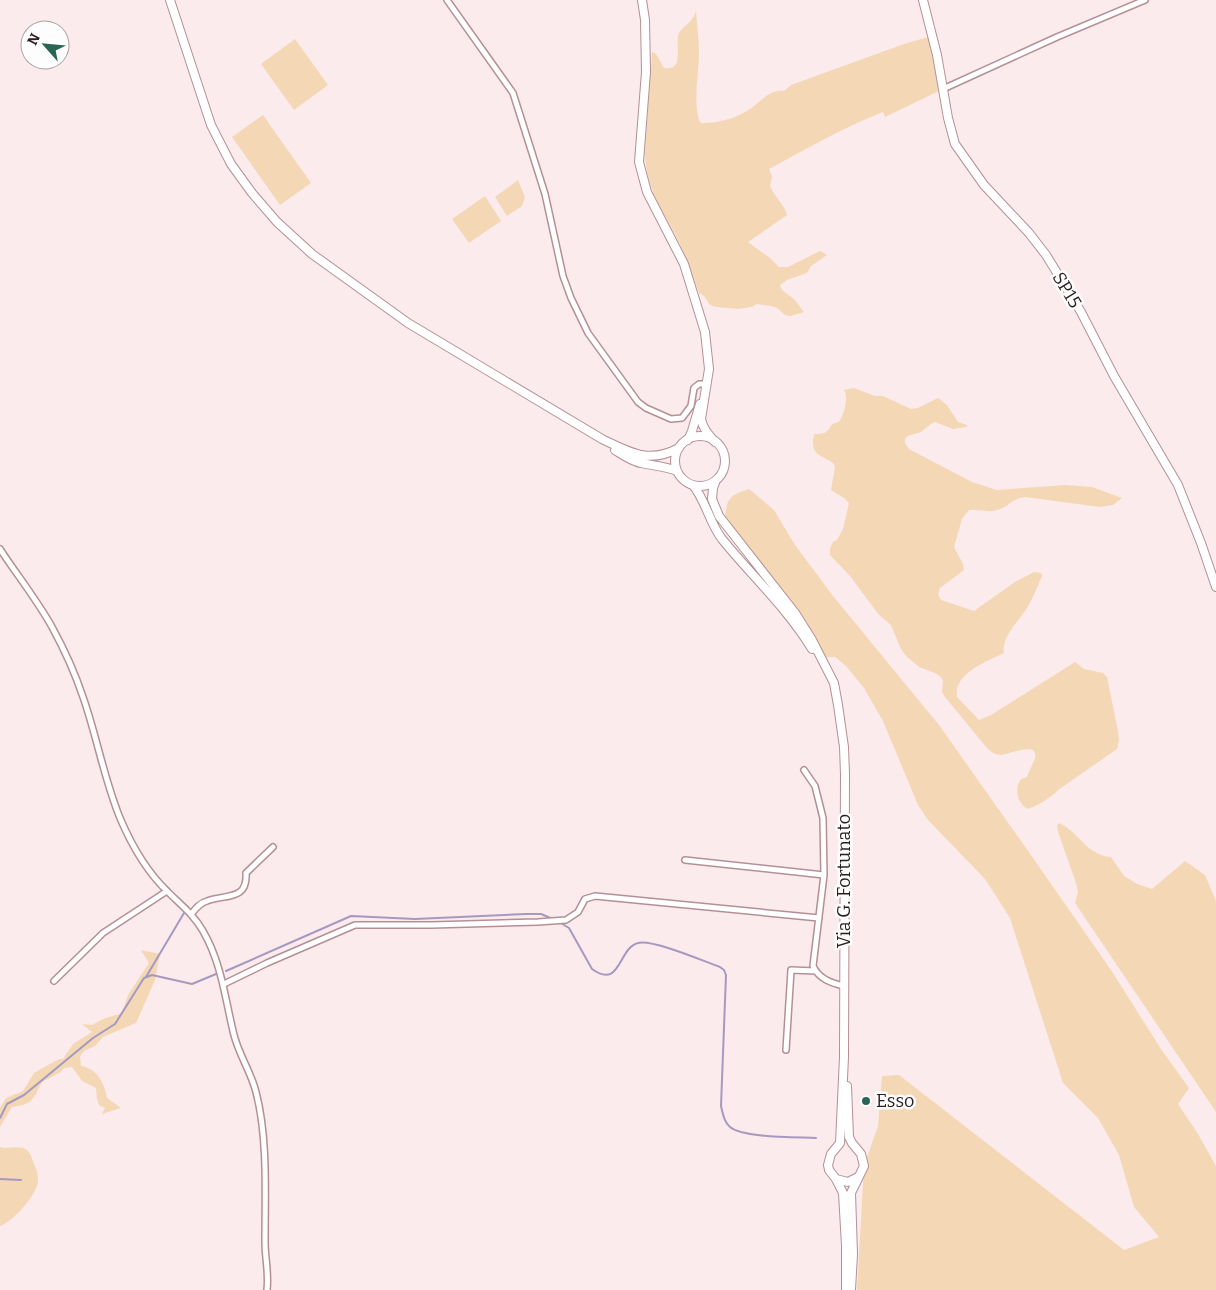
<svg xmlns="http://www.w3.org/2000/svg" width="1216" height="1290" viewBox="0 0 1216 1290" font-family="Bitter,serif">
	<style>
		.green { fill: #f4d7b5 }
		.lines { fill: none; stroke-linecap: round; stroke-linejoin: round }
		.stream { stroke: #a798c0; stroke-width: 2 }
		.street-casing { stroke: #b49096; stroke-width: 8 }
		.secondary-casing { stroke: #b49096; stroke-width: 10 }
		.street { stroke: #fff; stroke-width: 5 }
		.secondary { stroke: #fff; stroke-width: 8 }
		.poi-dot { fill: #286653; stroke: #fdfdfd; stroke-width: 2 }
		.labels { text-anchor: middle; stroke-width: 5; stroke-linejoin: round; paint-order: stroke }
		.street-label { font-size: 18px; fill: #2a1c1f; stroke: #fdfdfd }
		.poi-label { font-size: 18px; fill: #2a1c1f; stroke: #fdfdfd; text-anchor: start }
	</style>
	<rect width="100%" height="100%" fill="#fbebed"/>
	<path class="green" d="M 696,11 C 697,25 699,40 699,54 C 699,70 692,110 701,123 C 716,124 737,118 750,109 C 761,102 769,89 784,91 L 791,85 L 904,44 L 932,36 L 943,89 L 885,117 L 883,112 C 844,127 806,149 769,169 L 772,177 L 770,186 C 774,196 786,207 787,215 L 748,242 L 770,258 L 779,267 L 788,267 L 820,251 L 827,255 L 811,266 L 807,273 L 787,280 L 780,285 L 782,290 L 794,299 L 804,312 L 790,316 L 785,315 L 777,308 L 771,306 L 757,304 L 752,307 L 738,309 L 716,307 L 710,305 L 704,296 L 699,293 C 693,276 687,259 679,242 C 664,211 646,190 645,153 L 652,52 L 656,54 L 664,68 C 686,72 674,42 679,33 C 684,25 693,22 696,11 Z
		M 295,39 L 328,85 L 294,110 L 261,64 Z
		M 263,115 L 311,183 L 280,205 L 232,137 Z
		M 518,180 L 525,197 L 522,206 L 507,216 L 495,197 Z
		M 485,196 L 501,221 L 469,243 L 452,219 Z
		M 854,388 L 875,396 L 883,396 L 911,409 L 918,408 L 938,398 L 947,405 L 958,422 L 967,425 L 967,427 L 953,429 L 935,422 L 931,424 L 921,432 L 908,436 L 905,439 L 905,443 L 909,449 L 972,482 L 997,490 L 1066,485 L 1092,487 L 1122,498 L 1113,505 L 1100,507 L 1025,497 C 1010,499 1009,507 997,510 C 988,513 978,509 969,510 L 962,519 L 954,547 L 963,564 L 964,570 L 940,588 L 938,595 L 941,600 L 974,611 L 1015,582 L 1034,572 L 1041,573 L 1042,576 C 1037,587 1033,598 1027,608 C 1019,621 1001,637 1004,653 C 988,661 953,673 957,697 L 979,720 L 991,715 L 1075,662 L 1084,669 L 1103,673 L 1107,677 L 1118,731 L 1119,740 L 1117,749 L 1058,790 C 1052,797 1037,806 1028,809 C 1017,803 1014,789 1021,779 L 1027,777 C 1029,771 1033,764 1035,758 C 1039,740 1007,755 1001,755 C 995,755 991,752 987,748 L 945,697 L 942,692 L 943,681 L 941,677 L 935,673 L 919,667 L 906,656 L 901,649 L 891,625 L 879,615 L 850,576 L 830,555 L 830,548 L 833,542 L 837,540 L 843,529 L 849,503 L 844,498 L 831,490 L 835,467 L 833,463 C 819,454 810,455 814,434 C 824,434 828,433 832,424 L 839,422 C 844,414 849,397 844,390 Z
		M 749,489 L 774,510 L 795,545 L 833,596 L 939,725 L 1026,848 L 1111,970 L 1161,1049 L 1189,1088 L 1178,1104 L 1198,1134 L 1216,1166 L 1216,1290 L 857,1290 L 864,1166 L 878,1126 L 882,1076 L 899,1075 L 1124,1250 L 1159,1237 L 1134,1207 L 1119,1155 L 1098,1118 L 1063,1083 L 1010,918 L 985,879 L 928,820 L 918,805 L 883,721 L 864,688 L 846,666 L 835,657 L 823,657 L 724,524 C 728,501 724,497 749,489 Z
		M 1059,823 C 1078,831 1086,855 1111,857 L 1124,876 L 1137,884 L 1152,889 L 1185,861 L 1205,875 L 1216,901 L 1216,1112 L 1075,903 L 1078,892 L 1076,883 L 1058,832 L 1057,826 Z
		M 141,950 L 160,954 L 155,980 L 136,1023 L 103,1037 L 95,1046 L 84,1051 L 80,1056 L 81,1066 C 97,1068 105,1084 107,1098 L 121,1108 L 102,1114 L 105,1108 L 99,1105 L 97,1099 L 96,1088 L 82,1081 L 72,1067 L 64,1068 L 61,1072 L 42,1082 L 36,1094 L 30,1102 L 23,1105 L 12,1107 L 0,1127 L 0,1108 L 6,1098 L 23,1091 L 34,1073 L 59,1059 L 63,1059 L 73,1044 L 92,1032 L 82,1024 L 92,1025 L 103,1019 L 122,1013 L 128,995 L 149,963 Z
		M 0,1147 C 8,1150 19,1144 27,1150 C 31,1153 32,1159 34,1164 C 36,1168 38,1174 38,1179 C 39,1193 13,1222 0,1226 Z"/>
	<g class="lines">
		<path class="stream" d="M 559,922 L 569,928 L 592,969 C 621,990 618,948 638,943 C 652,939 703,961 720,967 L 724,970 L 726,975 L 721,1106 C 723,1114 724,1122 730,1127 C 743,1138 798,1137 816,1138
			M 226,971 L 351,916 L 415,919 L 526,914 L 541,914 L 553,919
			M 146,977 L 184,913
			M 0,1118 L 7,1104 L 24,1095 L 93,1038 L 115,1024 L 144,978 L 152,975 L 192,984 L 216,974
			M 0,1179 L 21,1180"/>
		<defs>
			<path id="street" d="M 447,0 L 513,93 L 545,194 L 563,276 L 571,298 L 588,333 L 638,402 L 646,408 L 671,419 L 682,418 L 691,406 L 694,388 L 699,384 L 707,384
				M 943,89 L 1057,37 L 1145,0
				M 0,549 C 17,575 37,600 52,627 C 64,649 75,673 83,697 C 97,737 104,779 120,818 C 131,844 147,872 168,892 C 181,905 194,915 203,931 C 222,964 225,999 234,1035 C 239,1055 251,1072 256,1092 C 268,1138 265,1194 265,1242 C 265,1258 269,1273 267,1290
				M 804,770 L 815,786 L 823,818 L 824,875 L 813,966 C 819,979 831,983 844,986
				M 685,860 L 824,875
				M 192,913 C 196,908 200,903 207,901 C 225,894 248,901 246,873 L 273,847
				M 54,981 L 103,933 L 167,891
				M 224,984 L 267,963 L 355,925 L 432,925 L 538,922 L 566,920 L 578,912 L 585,899 L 595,896 L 819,918
				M 786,1050 L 791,970 L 816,971"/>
			<path id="secondary" d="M 170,0 L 211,125 L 231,164 L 252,193 L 277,222 L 312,254 L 408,323 L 602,439 C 631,453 649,464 679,448
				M 642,0 L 645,20 L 646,72 L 639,162 L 647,192 L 684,264 L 705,332 L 709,369 L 701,419 C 703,429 709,435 715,442
				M 923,0 L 937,55 L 948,118 L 955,144 L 984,185 L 1029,233 L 1046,255 L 1081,312 L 1114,376 L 1178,485 L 1201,543 L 1216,587
				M675 461a25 25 0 1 1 50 0a25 25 0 1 1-50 0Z
				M 688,440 L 692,431 L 700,404
				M 615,450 C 623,455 631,461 641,463 C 654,466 665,466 677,471
				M 716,480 L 713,488 L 712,499 L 719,516 L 795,613 L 812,640 L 834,683 L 838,705 L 844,747 L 845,774 L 844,1057 L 840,1143 L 831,1154 L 828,1165 L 829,1170 L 836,1179 L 843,1193 L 846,1246 L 846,1290
				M 693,485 C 706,501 709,522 722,539 C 751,575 788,609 812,649
				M 847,1086 L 849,1137 L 852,1143 L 861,1154 L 864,1166 L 851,1193 L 853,1254 L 851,1290
				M 836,1179 L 848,1182 L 858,1177"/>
		</defs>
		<use href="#street" class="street-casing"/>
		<use href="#secondary" class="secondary-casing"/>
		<use href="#street" class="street"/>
		<use href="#secondary" class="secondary"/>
	</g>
	<circle class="poi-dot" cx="866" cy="1101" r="5"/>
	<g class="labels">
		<g class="street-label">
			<text transform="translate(1067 290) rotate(59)" y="6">SP15</text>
			<text transform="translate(844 881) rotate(-90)" y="6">Via G. Fortunato</text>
		</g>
		<g class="poi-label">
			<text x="876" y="1107">Esso</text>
		</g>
	</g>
	<g transform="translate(45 45) rotate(297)"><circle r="24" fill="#fdfdfd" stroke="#a9a3a4"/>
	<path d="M0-4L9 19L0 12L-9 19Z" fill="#286653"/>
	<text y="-8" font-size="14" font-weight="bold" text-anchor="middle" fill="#2a1c1f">N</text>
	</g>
</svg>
